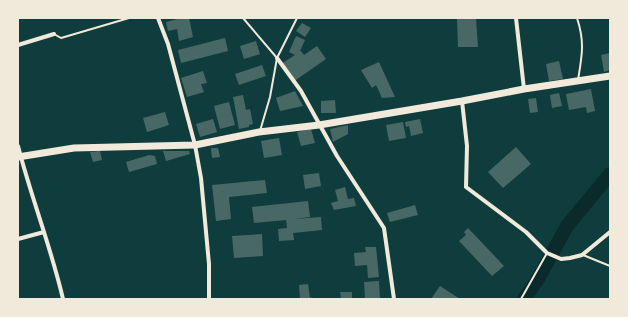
<svg xmlns="http://www.w3.org/2000/svg" width="628" height="317" viewBox="0 0 628 317" font-family="'Times New Roman',serif">
	<style>
		.lines { fill: none; stroke-linecap: round; stroke-linejoin: round }
		.river { stroke: #0a2a2b; stroke-width: 14 }
		.building { fill: #486865 }
		.service { stroke: #f1e9da; stroke-width: 2 }
		.minor { stroke: #f1e9da; stroke-width: 4 }
		.trunk { stroke: #f1e9da; stroke-width: 7 }
	</style>
	<rect width="100%" height="100%" fill="#0f3d3e"/>
	<g class="lines">
		<path class="river" d="M 524,299 L 538,279 L 567,226 L 610,174"/>
	</g>
	<path class="building" d="M 181,18 L 189,18 L 193,37 L 179,41 L 177,29 L 168,31 L 166,22 Z
		M 457,18 L 476,18 L 478,47 L 458,47 Z
		M 302,23 L 311,28 L 305,37 L 296,31 Z
		M 296,36 L 305,40 L 300,51 L 301,51 L 304,55 L 317,46 L 326,59 L 293,82 L 281,64 L 295,55 L 289,52 Z
		M 225,38 L 228,51 L 181,63 L 178,50 Z
		M 256,41 L 260,54 L 244,59 L 240,46 Z
		M 610,53 L 610,70 L 604,72 L 601,55 Z
		M 559,61 L 563,79 L 549,81 L 546,64 Z
		M 379,62 L 395,97 L 382,98 L 376,85 L 372,88 L 361,70 Z
		M 262,65 L 266,76 L 239,85 L 235,74 Z
		M 203,71 L 207,83 L 201,84 L 204,92 L 187,97 L 181,78 Z
		M 591,89 L 595,111 L 587,113 L 586,107 L 569,110 L 566,94 Z
		M 295,91 L 303,106 L 280,111 L 276,98 Z
		M 559,93 L 562,106 L 552,108 L 550,95 Z
		M 243,95 L 246,110 L 250,109 L 253,124 L 249,125 L 249,127 L 239,129 L 233,97 Z
		M 536,98 L 538,112 L 530,113 L 528,99 Z
		M 335,100 L 336,113 L 321,113 L 321,101 Z
		M 229,102 L 235,125 L 220,129 L 214,106 Z
		M 165,112 L 169,125 L 147,132 L 143,118 Z
		M 213,119 L 217,132 L 200,137 L 196,124 Z
		M 420,119 L 423,133 L 411,136 L 409,126 L 406,127 L 405,122 Z
		M 403,122 L 406,138 L 389,141 L 386,125 Z
		M 348,125 L 348,134 L 333,142 L 330,129 Z
		M 311,129 L 315,143 L 301,146 L 297,132 Z
		M 279,138 L 282,155 L 264,158 L 261,141 Z
		M 516,147 L 531,164 L 503,188 L 488,172 Z
		M 211,148 L 218,148 L 220,157 L 212,158 Z
		M 100,151 L 102,160 L 93,162 L 90,152 Z
		M 163,151 L 189,151 L 190,154 L 166,161 Z
		M 149,155 L 155,156 L 157,164 L 129,172 L 126,162 Z
		M 319,173 L 321,186 L 305,189 L 303,175 Z
		M 265,180 L 267,193 L 229,197 L 231,219 L 216,221 L 212,185 Z
		M 345,187 L 348,199 L 354,198 L 356,206 L 334,210 L 331,203 L 338,201 L 335,190 Z
		M 308,201 L 310,217 L 294,219 L 321,217 L 322,230 L 293,233 L 294,240 L 279,241 L 278,229 L 287,228 L 286,220 L 254,223 L 252,207 Z
		M 415,205 L 418,215 L 390,222 L 387,213 Z
		M 468,228 L 504,266 L 492,276 L 459,241 L 466,235 L 464,232 Z
		M 262,234 L 263,256 L 234,258 L 232,236 Z
		M 365,247 L 376,247 L 379,277 L 368,278 L 367,265 L 355,266 L 354,253 L 366,252 Z
		M 379,281 L 380,299 L 365,299 L 364,282 Z
		M 308,284 L 310,298 L 312,297 L 312,299 L 300,299 L 299,285 Z
		M 440,286 L 460,299 L 431,299 Z
		M 340,292 L 352,292 L 352,299 L 341,299 Z"/>
	<g class="lines">
		<path class="service" d="M 243,18 L 277,58
			M 577,18 C 585,42 582,56 578,80
			M 54,34 L 61,38 L 129,18
			M 260,131 L 270,97 L 277,58 L 297,18
			M 583,255 L 610,266
			M 521,299 L 547,253"/>
		<path class="minor" d="M 158,18 L 168,44 L 195,145 L 201,178 L 209,264 L 209,299
			M 516,18 L 524,89
			M 18,45 L 54,34
			M 277,58 L 301,91 L 337,156 L 384,228 L 394,299
			M 462,101 L 467,146 L 466,187 L 526,232 L 547,253 L 561,259 L 570,258 L 582,255 L 610,232
			M 18,146 C 31,197 51,247 63,299
			M 18,239 L 44,232"/>
		<path class="trunk" d="M 18,157 L 74,148 L 195,145 L 259,132 L 319,125 L 462,101 L 524,89 L 610,76"/>
	</g>
	<rect width="628" height="317" fill="none" stroke="#f1e9da" stroke-width="38"/>
</svg>
